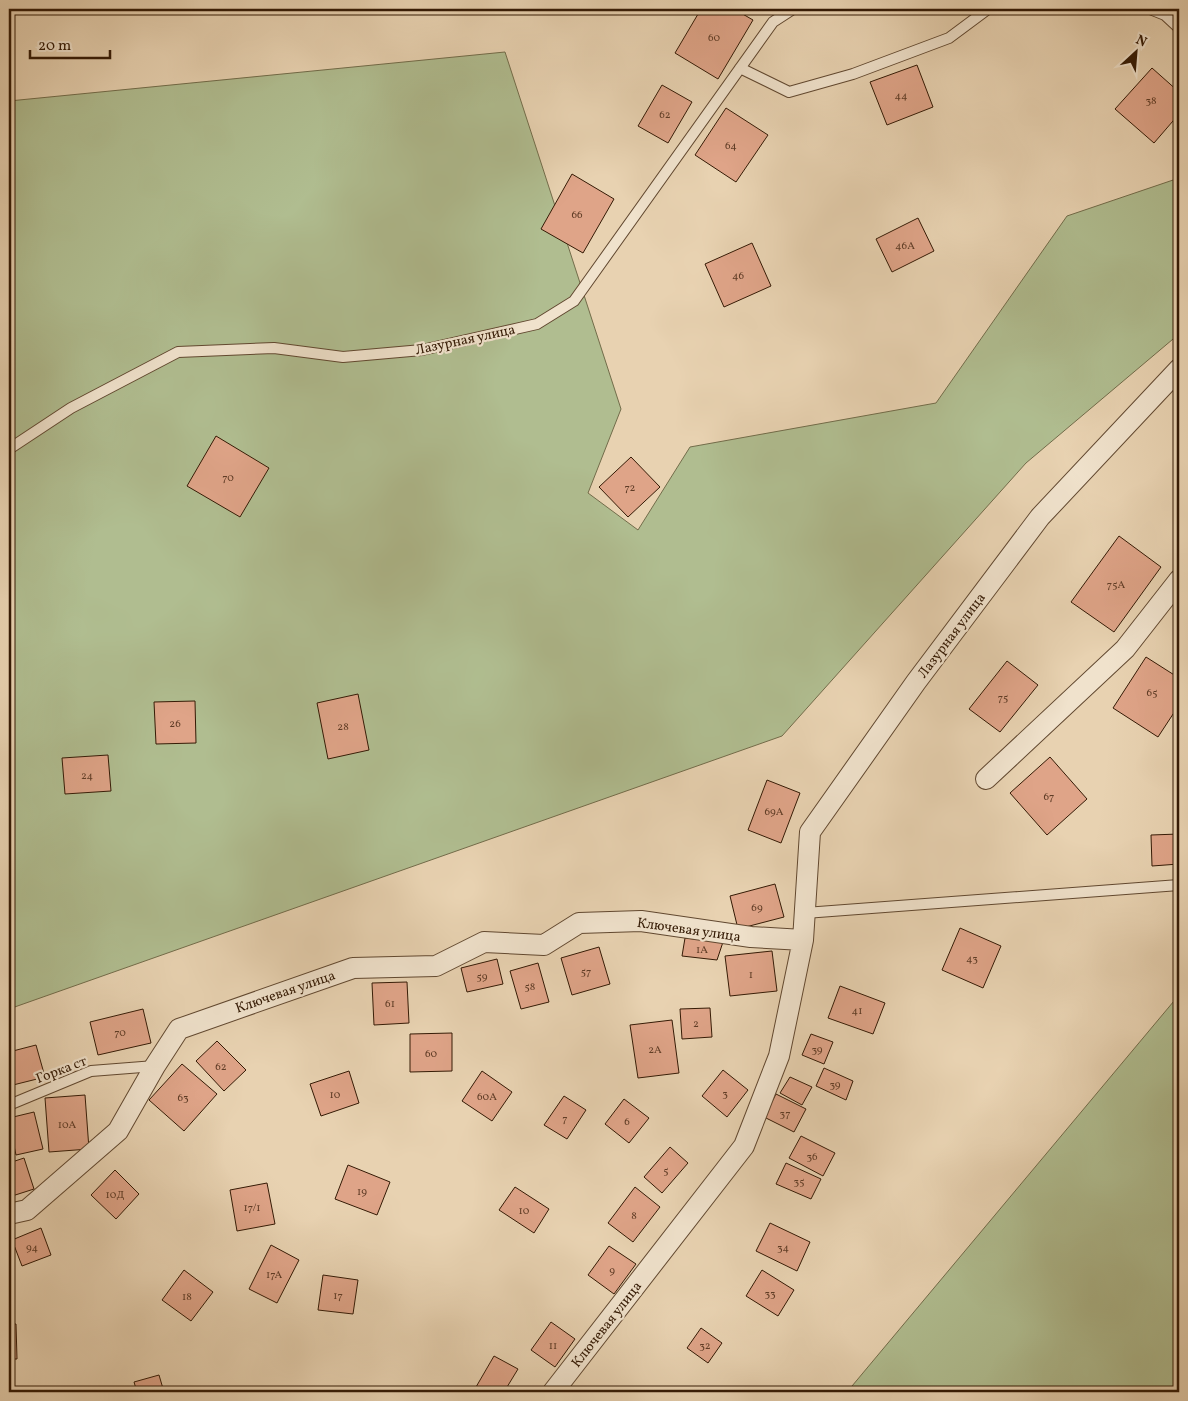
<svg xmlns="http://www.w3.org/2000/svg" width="1188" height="1401" viewBox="0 0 1188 1401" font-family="Vollkorn,serif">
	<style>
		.green { fill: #b0bd90; stroke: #726c4a }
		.building { fill: #dfa488; stroke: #341a05 }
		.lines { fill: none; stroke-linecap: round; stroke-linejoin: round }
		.lane-casing { stroke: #614830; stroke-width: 12 }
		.street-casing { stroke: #614830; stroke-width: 22 }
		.lane { stroke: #f0e2cc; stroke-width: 10 }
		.street { stroke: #f0e2cc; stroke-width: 20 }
		.labels { text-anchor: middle; stroke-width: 4.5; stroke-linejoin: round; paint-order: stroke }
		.number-label { font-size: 11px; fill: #5f3c26 }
		.street-label { font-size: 14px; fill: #341a05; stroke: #f0e2cc }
	</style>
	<rect width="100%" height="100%" fill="#e8d2b1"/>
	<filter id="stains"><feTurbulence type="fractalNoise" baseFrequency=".004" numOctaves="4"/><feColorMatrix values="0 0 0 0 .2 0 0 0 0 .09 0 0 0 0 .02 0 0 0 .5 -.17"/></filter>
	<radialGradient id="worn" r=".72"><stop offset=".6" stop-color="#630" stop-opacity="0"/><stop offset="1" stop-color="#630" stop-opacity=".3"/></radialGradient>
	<path class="green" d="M 505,52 L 621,409 L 588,493 L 638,530 L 690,447 L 936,403 L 1067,216 L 1179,178 L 1179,334 L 1026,463 L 782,736 L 9,1009 L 9,101 Z
		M 1179,995 L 1179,1392 L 847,1392 Z"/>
	<path class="building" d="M 701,9 L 734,9 L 753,20 L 718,79 L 675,53 Z
		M 917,65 L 933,107 L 887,125 L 870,82 Z
		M 1152,68 L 1179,92 L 1179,114 L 1154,143 L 1115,109 Z
		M 662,85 L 692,102 L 668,143 L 638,126 Z
		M 726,108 L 768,135 L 736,182 L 695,155 Z
		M 572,174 L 614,199 L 583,253 L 541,229 Z
		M 918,218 L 934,251 L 892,272 L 876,239 Z
		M 752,243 L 771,286 L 724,307 L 705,264 Z
		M 216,436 L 269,468 L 240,517 L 187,486 Z
		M 631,457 L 660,487 L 628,517 L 599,487 Z
		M 1119,536 L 1161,567 L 1114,632 L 1071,602 Z
		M 1146,657 L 1179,678 L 1179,705 L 1158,737 L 1113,708 Z
		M 1007,661 L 1038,685 L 1000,732 L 969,709 Z
		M 358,694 L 369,750 L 328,759 L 317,703 Z
		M 195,701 L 196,743 L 156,744 L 154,702 Z
		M 108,755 L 111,791 L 65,794 L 62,758 Z
		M 1050,757 L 1087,799 L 1047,835 L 1010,793 Z
		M 767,780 L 800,793 L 781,843 L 748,830 Z
		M 1179,834 L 1179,864 L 1152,866 L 1151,835 Z
		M 775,884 L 784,917 L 738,929 L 730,896 Z
		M 960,928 L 1001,946 L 983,988 L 942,970 Z
		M 685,938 L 723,942 L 717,960 L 682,956 Z
		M 599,947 L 610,984 L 572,995 L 561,958 Z
		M 772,951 L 777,991 L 730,996 L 725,956 Z
		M 497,959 L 503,984 L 467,992 L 461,968 Z
		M 538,963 L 549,1002 L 521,1009 L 510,971 Z
		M 407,982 L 409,1023 L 374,1025 L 372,983 Z
		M 840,986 L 885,1003 L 873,1034 L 828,1018 Z
		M 710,1008 L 712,1037 L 682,1039 L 680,1009 Z
		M 143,1009 L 151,1043 L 98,1055 L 90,1022 Z
		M 672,1020 L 679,1073 L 638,1078 L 630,1025 Z
		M 452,1033 L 452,1071 L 410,1072 L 410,1034 Z
		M 811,1034 L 833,1042 L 824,1064 L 802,1055 Z
		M 217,1041 L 246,1070 L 224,1091 L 196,1061 Z
		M 36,1045 L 45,1077 L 9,1086 L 9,1052 Z
		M 182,1064 L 217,1094 L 184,1131 L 149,1100 Z
		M 824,1068 L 853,1081 L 846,1100 L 816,1086 Z
		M 723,1070 L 748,1090 L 727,1117 L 702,1096 Z
		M 349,1071 L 359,1103 L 321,1116 L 310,1084 Z
		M 482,1071 L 512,1092 L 492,1121 L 462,1101 Z
		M 790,1077 L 812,1087 L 802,1105 L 780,1093 Z
		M 776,1094 L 806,1109 L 794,1132 L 764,1117 Z
		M 85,1095 L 89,1149 L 49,1152 L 45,1098 Z
		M 564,1096 L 586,1110 L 567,1139 L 544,1125 Z
		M 624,1099 L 649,1118 L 629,1143 L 605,1124 Z
		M 34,1112 L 43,1149 L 16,1155 L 9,1123 L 9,1118 Z
		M 801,1136 L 835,1153 L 823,1176 L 789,1158 Z
		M 670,1147 L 688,1163 L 662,1193 L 644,1177 Z
		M 24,1158 L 34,1189 L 9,1197 L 9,1163 Z
		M 786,1163 L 821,1179 L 811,1199 L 776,1184 Z
		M 348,1165 L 390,1182 L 377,1215 L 335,1199 Z
		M 115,1170 L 139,1194 L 116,1219 L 91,1195 Z
		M 267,1183 L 275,1224 L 237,1231 L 230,1190 Z
		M 515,1187 L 549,1209 L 534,1233 L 499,1210 Z
		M 635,1187 L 660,1207 L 633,1242 L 608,1223 Z
		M 770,1223 L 810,1242 L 797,1271 L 756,1251 Z
		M 41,1228 L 51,1255 L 22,1266 L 12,1240 Z
		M 271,1245 L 299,1260 L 277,1303 L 249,1289 Z
		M 609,1246 L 636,1264 L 614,1294 L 588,1275 Z
		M 184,1270 L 213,1292 L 191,1321 L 162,1300 Z
		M 762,1270 L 794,1290 L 778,1316 L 746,1296 Z
		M 323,1275 L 358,1280 L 353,1314 L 318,1310 Z
		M 551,1322 L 575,1339 L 555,1367 L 531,1350 Z
		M 9,1324 L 16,1324 L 17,1359 L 9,1359 Z
		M 701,1328 L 722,1343 L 708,1363 L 687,1348 Z
		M 494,1356 L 518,1369 L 504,1392 L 485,1392 L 476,1387 Z
		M 159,1375 L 164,1392 L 137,1392 L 134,1382 Z"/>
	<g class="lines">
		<defs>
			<path id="lane" d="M 1150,9 L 1165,15 L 1179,28
				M 740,68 L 789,92 L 853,74 L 949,38 L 988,9
				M 9,449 L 71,408 L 178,352 L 274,348 L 343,357 L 422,350 L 537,324 L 574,301 L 773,22 L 793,9
				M 805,913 L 1179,885
				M 9,1105 L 91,1071 L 155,1066"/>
			<path id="street" d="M 986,779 L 1125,649 L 1179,580
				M 9,1214 L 27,1210 L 118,1131 L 155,1066 L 179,1029 L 353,968 L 436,966 L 484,942 L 544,945 L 579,923 L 641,921 L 751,937 L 803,940
				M 553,1392 L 744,1146 L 779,1056 L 803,940 L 810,832 L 916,682 L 1040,517 L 1179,369"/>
		</defs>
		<use href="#lane" class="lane-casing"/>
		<use href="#street" class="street-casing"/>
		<use href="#lane" class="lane"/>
		<use href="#street" class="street"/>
	</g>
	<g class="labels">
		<g class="number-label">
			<text x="714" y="41">60</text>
			<text x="901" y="99">44</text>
			<text x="1151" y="104">38</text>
			<text x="665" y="118">62</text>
			<text x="731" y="149">64</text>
			<text x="577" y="218">66</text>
			<text x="905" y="249">46А</text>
			<text x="738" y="279">46</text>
			<text x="228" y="481">70</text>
			<text x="630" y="491">72</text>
			<text x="1116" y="588">75А</text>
			<text x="1152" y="696">65</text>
			<text x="1003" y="701">75</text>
			<text x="175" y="727">26</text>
			<text x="343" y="730">28</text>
			<text x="87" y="779">24</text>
			<text x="1049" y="800">67</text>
			<text x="774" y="815">69А</text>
			<text x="757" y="911">69</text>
			<text x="702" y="953">1А</text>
			<text x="972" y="962">43</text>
			<text x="586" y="975">57</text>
			<text x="751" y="978">1</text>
			<text x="482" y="980">59</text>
			<text x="530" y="990">58</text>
			<text x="390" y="1007">61</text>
			<text x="857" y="1014">41</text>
			<text x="696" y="1027">2</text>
			<text x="120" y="1036">70</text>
			<text x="655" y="1053">2А</text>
			<text x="817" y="1053">39</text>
			<text x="431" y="1057">60</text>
			<text x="221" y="1070">62</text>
			<text x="835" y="1088">39</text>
			<text x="725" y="1097">3</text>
			<text x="335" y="1098">10</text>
			<text x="487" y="1100">60А</text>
			<text x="183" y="1101">63</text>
			<text x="785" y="1117">37</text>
			<text x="565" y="1122">7</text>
			<text x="627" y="1125">6</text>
			<text x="67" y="1128">10А</text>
			<text x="812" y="1160">36</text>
			<text x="666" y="1174">5</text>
			<text x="799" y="1185">35</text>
			<text x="362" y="1195">19</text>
			<text x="115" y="1198">10Д</text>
			<text x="252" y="1211">17/1</text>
			<text x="524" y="1214">10</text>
			<text x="634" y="1219">8</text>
			<text x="32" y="1251">94</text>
			<text x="783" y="1251">34</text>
			<text x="612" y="1274">9</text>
			<text x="274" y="1278">17А</text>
			<text x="770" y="1297">33</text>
			<text x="338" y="1299">17</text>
			<text x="187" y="1300">18</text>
			<text x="553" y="1349">11</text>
			<text x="705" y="1349">32</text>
		</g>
		<g class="street-label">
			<text transform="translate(465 339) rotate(-12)" y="5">Лазурная улица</text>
			<text transform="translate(951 635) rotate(-53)" y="5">Лазурная улица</text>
			<text transform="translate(689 929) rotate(8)" y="5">Ключевая улица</text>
			<text transform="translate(285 991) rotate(-19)" y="5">Ключевая улица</text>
			<text transform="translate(61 1069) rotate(-21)" y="5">Горка ст</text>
			<text transform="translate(606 1324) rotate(-52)" y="5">Ключевая улица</text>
		</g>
	</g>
	<rect width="1188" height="1401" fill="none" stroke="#e8d2b1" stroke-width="30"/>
	<rect x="10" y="10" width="1168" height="1381" fill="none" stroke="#341a05" stroke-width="2.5"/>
	<rect x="15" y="15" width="1158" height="1371" fill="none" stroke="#341a05"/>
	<g transform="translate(1136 52) rotate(26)" stroke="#f0e2cc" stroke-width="4" paint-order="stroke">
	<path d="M0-4L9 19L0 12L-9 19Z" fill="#341a05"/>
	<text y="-8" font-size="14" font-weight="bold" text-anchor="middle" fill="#341a05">N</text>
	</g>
	<path d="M30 50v8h80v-8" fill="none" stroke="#341a05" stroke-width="2.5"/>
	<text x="38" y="50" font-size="15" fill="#341a05" stroke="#f0e2cc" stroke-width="4" paint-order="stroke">20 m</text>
	<rect width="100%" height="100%" filter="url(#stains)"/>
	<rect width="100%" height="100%" fill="url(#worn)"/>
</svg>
